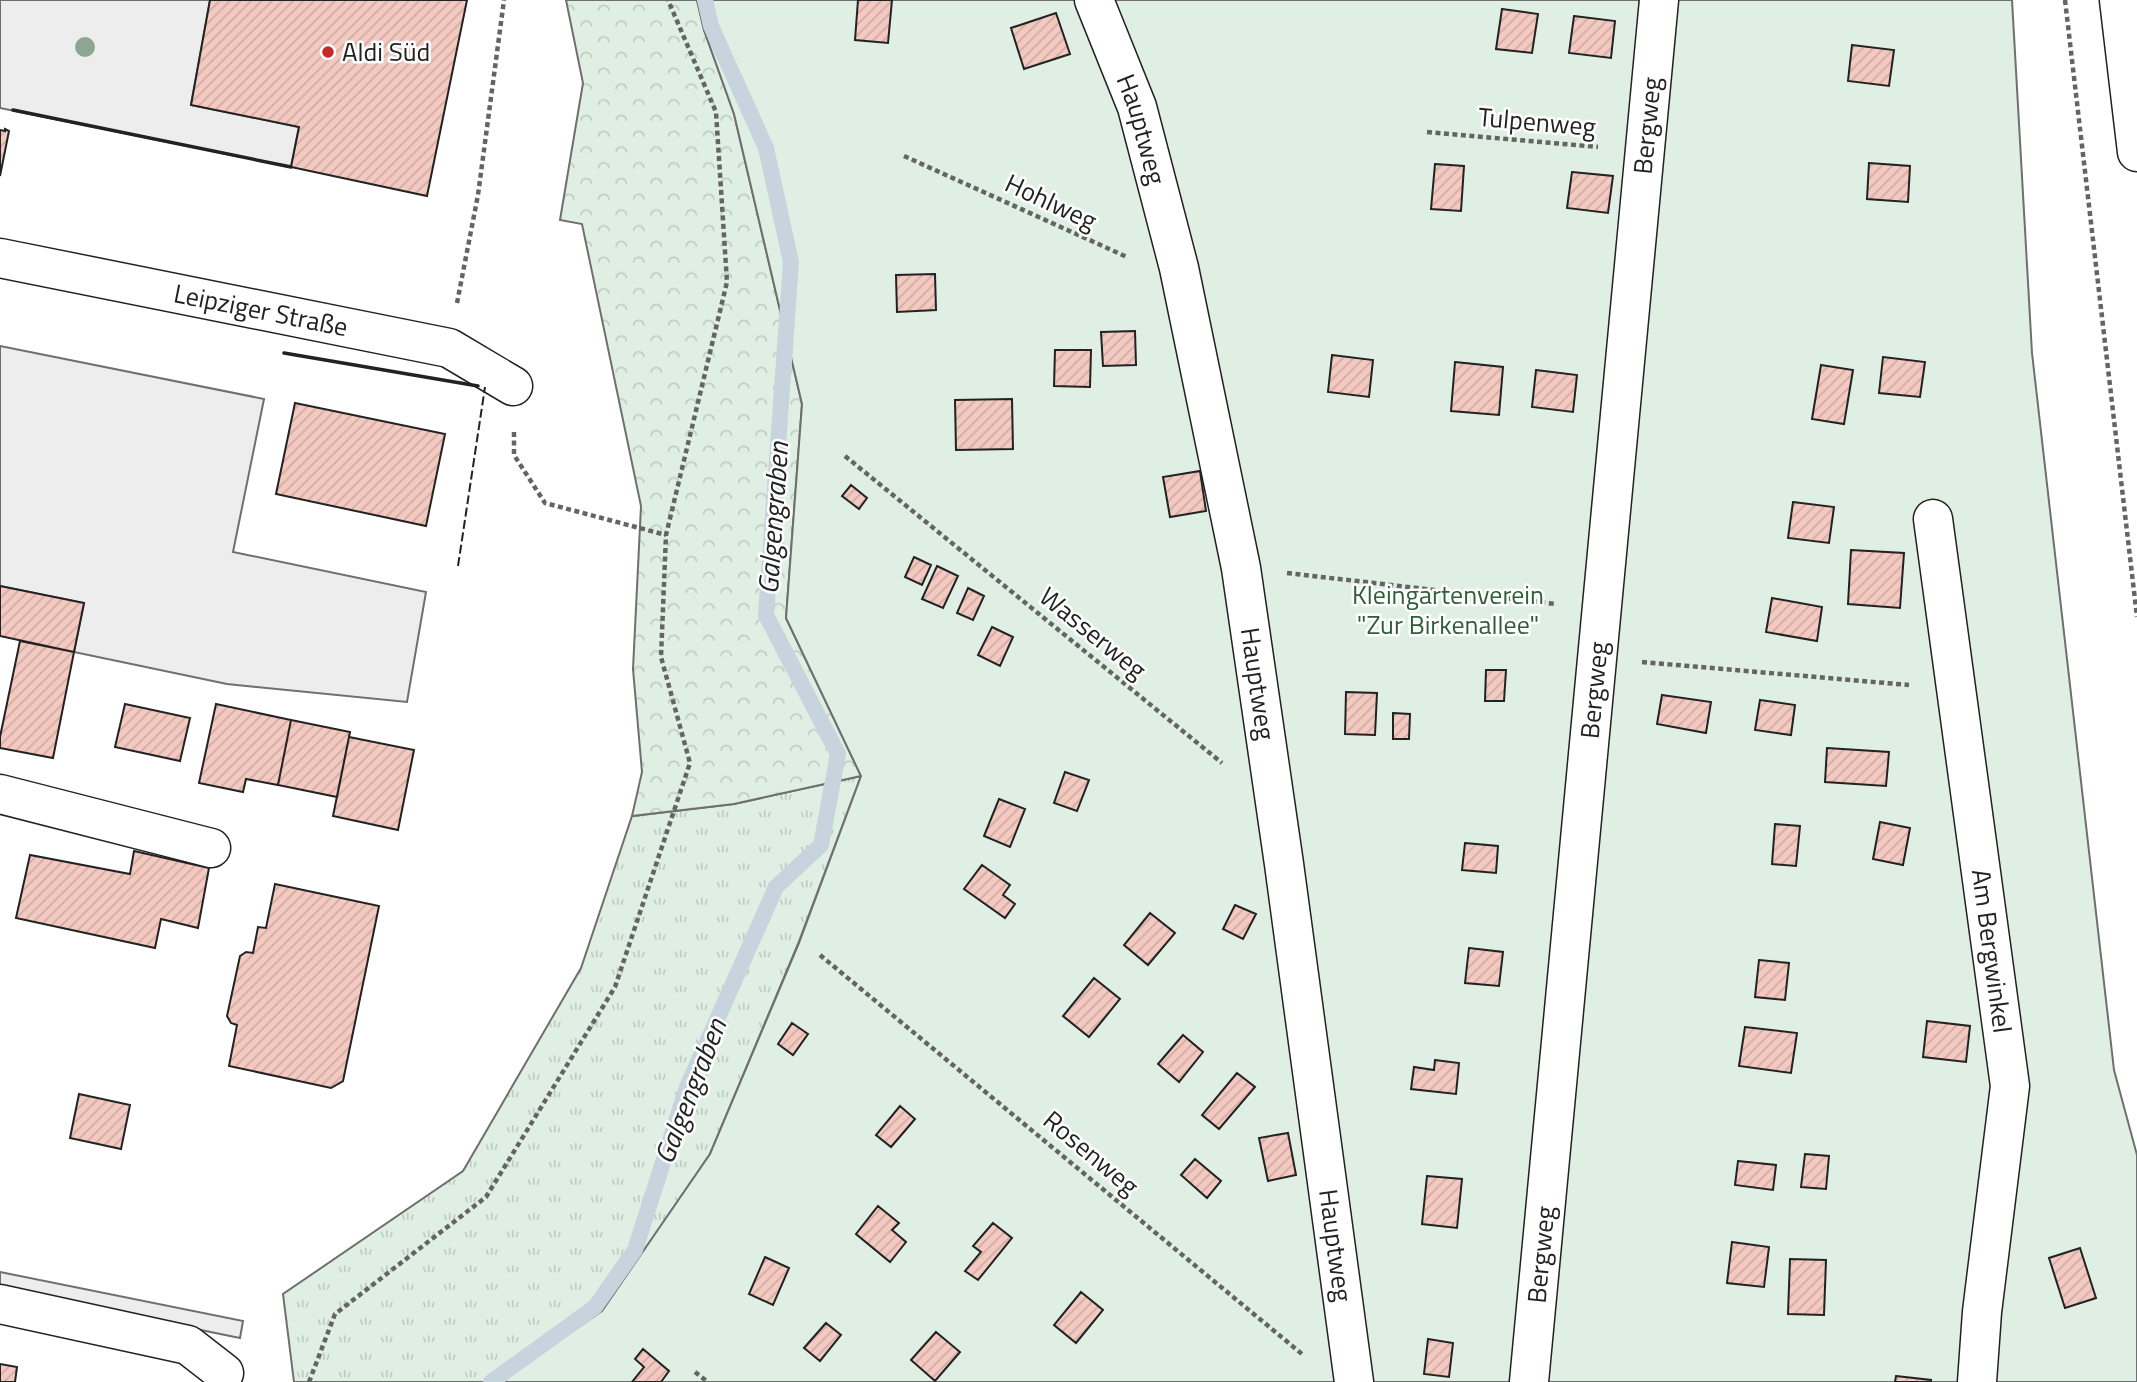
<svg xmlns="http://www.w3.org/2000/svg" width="2137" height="1382" viewBox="0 0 2137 1382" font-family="'Titillium Web',sans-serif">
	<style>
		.grass { fill: url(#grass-tufts); stroke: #6f6f6f; stroke-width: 2 }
		.forest { fill: url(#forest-crowns); stroke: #6f6f6f; stroke-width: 2 }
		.garden { fill: #e0efe3; stroke: #6f6f6f; stroke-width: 2 }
		.parking { fill: #ededed; stroke: #6f6f6f; stroke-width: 2 }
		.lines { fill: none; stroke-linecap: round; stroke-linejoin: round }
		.stream { stroke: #c7d3dd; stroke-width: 16 }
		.building { fill: url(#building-hatch); stroke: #222; stroke-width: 2 }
		.minor-casing { stroke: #222; stroke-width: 41 }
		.highway-casing { stroke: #222; stroke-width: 41 }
		.path { stroke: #646464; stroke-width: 4.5; stroke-dasharray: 5 3.5; stroke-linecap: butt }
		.minor { stroke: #fff; stroke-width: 38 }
		.highway { stroke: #fff; stroke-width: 38 }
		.fence { stroke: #222; stroke-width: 2; stroke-dasharray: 9 3.5; stroke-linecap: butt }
		.wall { stroke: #222; stroke-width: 3.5 }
		.tree { fill: #8da692 }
		.poi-dot { fill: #c62828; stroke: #fff; stroke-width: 2.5 }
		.labels { text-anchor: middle; stroke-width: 5; stroke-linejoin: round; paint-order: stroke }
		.poi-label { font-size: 26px; fill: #222; stroke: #fff; text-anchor: start }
		.street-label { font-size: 26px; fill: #222; stroke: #fff }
		.park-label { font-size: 26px; fill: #2f5e38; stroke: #fff }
		.water-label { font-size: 28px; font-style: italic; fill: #222; stroke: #fff }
	</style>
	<defs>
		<pattern id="grass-tufts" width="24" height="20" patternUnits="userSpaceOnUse" patternTransform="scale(1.75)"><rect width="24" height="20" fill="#e0efe3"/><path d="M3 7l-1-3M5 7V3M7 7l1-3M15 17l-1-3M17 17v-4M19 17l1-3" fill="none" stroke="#c0cdc2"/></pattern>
		<pattern id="forest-crowns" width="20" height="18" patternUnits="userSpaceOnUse" patternTransform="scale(1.75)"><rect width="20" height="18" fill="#e0efe3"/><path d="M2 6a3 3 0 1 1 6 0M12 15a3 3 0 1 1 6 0" fill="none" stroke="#c0cdc2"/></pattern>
		<pattern id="building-hatch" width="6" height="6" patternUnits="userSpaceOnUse" patternTransform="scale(1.75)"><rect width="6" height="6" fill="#f3c9c0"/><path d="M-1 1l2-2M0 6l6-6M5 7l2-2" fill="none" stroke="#d0aca5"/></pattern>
	</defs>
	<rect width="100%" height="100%" fill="#fff"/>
	<path class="grass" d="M 861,776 L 798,944 L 710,1154 L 603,1311 L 498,1382 L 294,1382 L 283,1294 L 463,1171 L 581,968 L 632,816 L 734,804 Z"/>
	<path class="forest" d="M 566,0 L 697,0 L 704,30 L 734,114 L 802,404 L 786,618 L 861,776 L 734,804 L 632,816 L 642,772 L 633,669 L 641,506 L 582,224 L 560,220 L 583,83 Z"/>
	<path class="garden" d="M 697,0 L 2012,0 L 2032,353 L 2114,1070 L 2137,1155 L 2137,1382 L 498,1382 L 602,1311 L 710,1154 L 799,943 L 861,776 L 786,618 L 802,404 L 734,114 L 704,30 Z"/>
	<path class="parking" d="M 0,0 L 210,0 L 191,105 L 299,127 L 291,167 L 0,108 Z
		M 0,346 L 264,399 L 233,552 L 426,592 L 407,702 L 227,684 L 74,652 L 84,603 L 0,586 Z
		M 0,1272 L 243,1321 L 240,1338 L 0,1289 Z"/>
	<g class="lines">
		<path class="stream" d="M 491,1382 L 595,1307 L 635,1250 L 687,1087 L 776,887 L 821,845 L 838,754 L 766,615 L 791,262 L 766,148 L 711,26 L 705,0"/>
	</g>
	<path class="building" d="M 210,0 L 467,0 L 427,196 L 291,167 L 299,127 L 191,105 Z
		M 858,0 L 892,0 L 888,43 L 855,40 Z
		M 1502,9 L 1538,14 L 1532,53 L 1496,49 Z
		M 1056,13 L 1070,54 L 1024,69 L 1011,28 Z
		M 1574,16 L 1615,21 L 1611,58 L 1569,53 Z
		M 1852,45 L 1894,50 L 1889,86 L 1848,81 Z
		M 5,129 L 9,131 L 0,176 L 0,130 L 5,131 Z
		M 1869,163 L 1910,166 L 1908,202 L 1867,199 Z
		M 1435,164 L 1464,166 L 1461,211 L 1431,209 Z
		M 1572,172 L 1613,176 L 1608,213 L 1567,208 Z
		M 935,274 L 936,310 L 897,312 L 896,275 Z
		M 1135,331 L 1136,365 L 1103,366 L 1101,332 Z
		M 1055,350 L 1091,350 L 1090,387 L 1054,386 Z
		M 1332,355 L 1373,360 L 1369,397 L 1328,392 Z
		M 1883,357 L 1925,362 L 1920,397 L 1879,393 Z
		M 1455,362 L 1503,367 L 1499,415 L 1451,411 Z
		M 1821,365 L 1853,370 L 1844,424 L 1812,419 Z
		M 1536,370 L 1577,375 L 1573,412 L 1532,407 Z
		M 1012,399 L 1013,449 L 956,450 L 955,400 Z
		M 295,403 L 445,434 L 426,526 L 276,494 Z
		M 1200,471 L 1206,511 L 1170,517 L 1163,477 Z
		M 851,485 L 867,498 L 859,509 L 842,496 Z
		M 1793,502 L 1834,507 L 1829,543 L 1788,538 Z
		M 1851,550 L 1904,553 L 1900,608 L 1848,604 Z
		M 914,557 L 931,565 L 922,585 L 905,577 Z
		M 937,566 L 958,576 L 943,608 L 922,599 Z
		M 0,586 L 84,603 L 74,652 L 0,636 Z
		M 968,588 L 984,596 L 973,620 L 957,613 Z
		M 1772,598 L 1822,607 L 1817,641 L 1766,632 Z
		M 992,627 L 1013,637 L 1000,666 L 978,655 Z
		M 20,641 L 74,652 L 53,758 L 0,748 L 0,737 Z
		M 1486,670 L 1506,670 L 1504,701 L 1485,701 Z
		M 1346,692 L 1377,693 L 1375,735 L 1345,734 Z
		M 1662,695 L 1711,702 L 1706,733 L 1657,724 Z
		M 1760,700 L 1795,705 L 1791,735 L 1755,730 Z
		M 125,704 L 190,718 L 180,761 L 115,747 Z
		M 216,704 L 291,720 L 278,785 L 246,779 L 243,792 L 199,783 Z
		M 1393,713 L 1410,714 L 1409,739 L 1393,739 Z
		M 291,720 L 350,732 L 337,797 L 278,785 Z
		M 349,737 L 414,750 L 398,830 L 333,816 Z
		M 1827,748 L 1889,752 L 1886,786 L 1825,782 Z
		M 1065,772 L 1089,780 L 1077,811 L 1054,803 Z
		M 999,799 L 1025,809 L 1010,847 L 984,836 Z
		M 1880,822 L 1910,828 L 1903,865 L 1873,859 Z
		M 1775,824 L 1800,826 L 1796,866 L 1772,864 Z
		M 1465,843 L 1498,846 L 1496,873 L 1462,870 Z
		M 134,851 L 209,868 L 198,928 L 161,919 L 155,948 L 16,918 L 30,855 L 130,874 Z
		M 982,865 L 1010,885 L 1003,895 L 1015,904 L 1005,918 L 964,889 Z
		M 275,884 L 379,906 L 343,1081 L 331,1088 L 229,1066 L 237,1025 L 231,1023 L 227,1016 L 240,956 L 246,952 L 253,953 L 258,927 L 266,928 Z
		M 1235,905 L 1256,914 L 1243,939 L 1223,929 Z
		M 1150,913 L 1175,933 L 1148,965 L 1124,945 Z
		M 1469,948 L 1503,952 L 1499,986 L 1465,983 Z
		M 1759,960 L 1789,963 L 1785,1000 L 1755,997 Z
		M 1094,978 L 1120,999 L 1089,1037 L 1063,1016 Z
		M 1927,1021 L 1970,1026 L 1966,1062 L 1923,1057 Z
		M 792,1023 L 808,1034 L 793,1055 L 778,1044 Z
		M 1745,1027 L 1797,1033 L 1791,1073 L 1739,1066 Z
		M 1183,1035 L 1203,1052 L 1179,1082 L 1158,1064 Z
		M 1435,1060 L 1459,1063 L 1456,1094 L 1411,1089 L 1414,1067 L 1434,1070 Z
		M 1237,1073 L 1255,1087 L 1219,1129 L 1202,1115 Z
		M 79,1094 L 130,1105 L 121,1149 L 70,1138 Z
		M 900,1106 L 915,1119 L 891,1147 L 876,1135 Z
		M 1288,1133 L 1296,1175 L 1268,1181 L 1259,1138 Z
		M 1805,1154 L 1829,1156 L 1826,1189 L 1801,1187 Z
		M 1195,1159 L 1221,1181 L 1207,1198 L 1181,1175 Z
		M 1738,1161 L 1776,1165 L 1773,1190 L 1735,1185 Z
		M 1427,1176 L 1462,1179 L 1457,1228 L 1422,1224 Z
		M 878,1206 L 899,1223 L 892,1230 L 906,1242 L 890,1262 L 856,1234 Z
		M 993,1223 L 1012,1238 L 978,1280 L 965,1271 L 981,1252 L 973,1246 Z
		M 1732,1242 L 1769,1247 L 1764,1287 L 1727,1283 Z
		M 2080,1248 L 2096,1298 L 2065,1308 L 2049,1258 Z
		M 765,1257 L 789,1268 L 773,1305 L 749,1294 Z
		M 1790,1259 L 1826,1260 L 1824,1315 L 1788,1314 Z
		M 1081,1292 L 1103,1310 L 1076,1343 L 1054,1325 Z
		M 826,1323 L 841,1335 L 820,1361 L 804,1348 Z
		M 936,1332 L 960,1352 L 935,1381 L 911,1360 Z
		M 1428,1339 L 1453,1343 L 1449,1377 L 1424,1374 Z
		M 643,1349 L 669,1371 L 661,1382 L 632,1382 L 644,1367 L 635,1359 Z
		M 0,1364 L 17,1367 L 15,1382 L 0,1382 Z
		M 1896,1376 L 1931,1380 L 1931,1382 L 1895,1382 Z"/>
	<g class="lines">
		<defs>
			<g id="minor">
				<path id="s1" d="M 1094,0 L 1137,107 L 1179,268 L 1241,568 L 1284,864 L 1354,1382"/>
				<path id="s2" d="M 0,258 L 449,348 L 513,386"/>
				<path id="s3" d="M 1933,519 L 2010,1086 L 1982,1312 L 1977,1382"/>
				<path d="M 0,794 L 211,848"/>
				<path d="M 0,1304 L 188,1345 L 224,1373"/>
				<path id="s4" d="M 1529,1382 L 1659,0"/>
			</g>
			<path id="highway" d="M 2119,0 L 2137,152"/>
		</defs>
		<use href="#minor" class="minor-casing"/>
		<use href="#highway" class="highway-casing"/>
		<path class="path" d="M 2065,0 L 2137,617
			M 1427,132 L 1598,147
			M 904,156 L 1127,257
			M 457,303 L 478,195 L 504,0
			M 514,432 L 514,455 L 545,503 L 666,535
			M 845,456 L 1222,763
			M 1287,573 L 1556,604
			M 1642,662 L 1909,685
			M 820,955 L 1302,1354
			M 695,1372 L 708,1382
			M 309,1382 L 335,1314 L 486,1197 L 615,987 L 690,763 L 661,657 L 666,535 L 727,282 L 716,112 L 668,0"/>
		<use href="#minor" class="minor"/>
		<use href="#highway" class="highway"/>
		<path class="fence" d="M 458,566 L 485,387"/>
		<path class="wall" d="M 13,110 L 291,167
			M 284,353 L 478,386"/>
	</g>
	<circle class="tree" cx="85" cy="47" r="10"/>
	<circle class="poi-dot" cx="328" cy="52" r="7"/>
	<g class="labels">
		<g class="poi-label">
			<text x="342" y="61">Aldi Süd</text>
		</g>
		<g class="street-label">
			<text transform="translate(1537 122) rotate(5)" y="9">Tulpenweg</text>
			<text dy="9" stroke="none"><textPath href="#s4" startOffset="1262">Bergweg</textPath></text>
			<text dy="9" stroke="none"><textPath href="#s1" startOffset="138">Hauptweg</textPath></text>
			<text transform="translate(1051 202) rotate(25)" y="9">Hohlweg</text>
			<text dy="9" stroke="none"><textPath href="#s2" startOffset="266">Leipziger Straße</textPath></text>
			<text transform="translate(1093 633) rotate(39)" y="9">Wasserweg</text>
			<text dy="9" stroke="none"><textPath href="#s1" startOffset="705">Hauptweg</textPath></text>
			<text dy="9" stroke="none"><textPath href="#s4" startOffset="695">Bergweg</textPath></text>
			<text dy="9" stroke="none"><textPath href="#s3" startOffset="436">Am Bergwinkel</textPath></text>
			<text transform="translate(1091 1153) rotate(40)" y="9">Rosenweg</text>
			<text dy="9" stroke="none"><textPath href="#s1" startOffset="1272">Hauptweg</textPath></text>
			<text dy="9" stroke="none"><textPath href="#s4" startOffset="128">Bergweg</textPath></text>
		</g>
		<g class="park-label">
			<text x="1448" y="604">Kleingartenverein<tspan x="1448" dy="30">"Zur Birkenallee"</tspan></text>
		</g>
		<g class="water-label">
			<text transform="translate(773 518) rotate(-86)" y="10">Galgengraben</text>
			<text transform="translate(690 1091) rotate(-69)" y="10">Galgengraben</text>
		</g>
	</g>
</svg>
